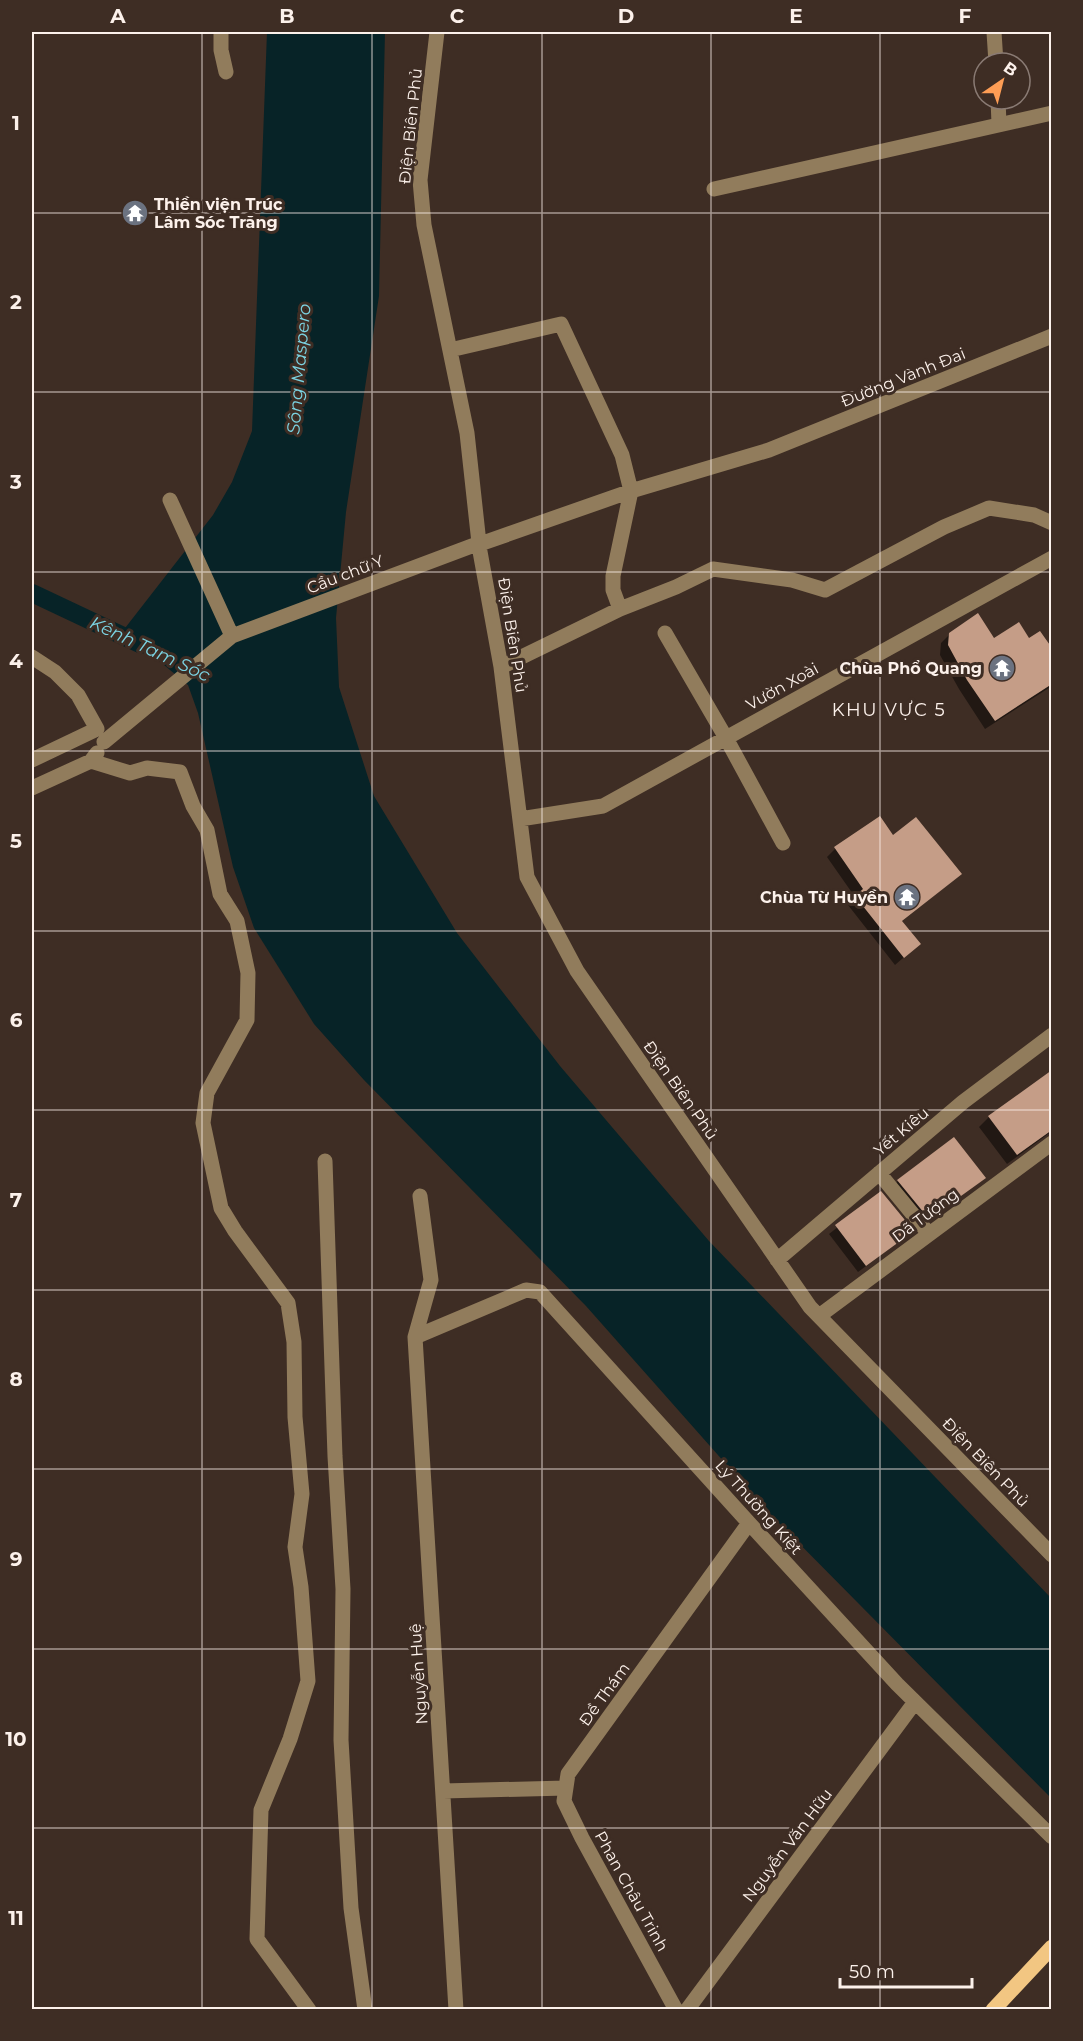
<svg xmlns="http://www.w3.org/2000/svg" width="1083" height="2041" viewBox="0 0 1083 2041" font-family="Montserrat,sans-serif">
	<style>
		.water { fill: #072327 }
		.shadow { fill: #0007 }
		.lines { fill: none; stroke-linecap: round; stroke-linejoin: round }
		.canal { stroke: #072327; stroke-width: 18 }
		.building { fill: #c59d87 }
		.minor { stroke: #917c5c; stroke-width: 15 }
		.major { stroke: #f2c682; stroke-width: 15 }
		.grid { fill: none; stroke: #fcf1eb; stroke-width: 1.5; stroke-opacity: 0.55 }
		.labels { text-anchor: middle; stroke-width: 6; stroke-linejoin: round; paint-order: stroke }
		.street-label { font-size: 16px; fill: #fcf1eb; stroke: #3e2d24 }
		.poi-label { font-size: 16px; font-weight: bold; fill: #fcf1eb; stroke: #3e2d24; text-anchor: end }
		.water-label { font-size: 18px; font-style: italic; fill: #7bd3e2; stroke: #3e2d24 }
		.neighbourhood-label { font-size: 18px; letter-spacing: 1.5px; fill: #fcf1eb; stroke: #3e2d24 }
		.neatline { fill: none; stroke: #fcf1eb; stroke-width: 2 }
		.grid-label { font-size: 20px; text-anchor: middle; font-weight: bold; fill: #fcf1eb }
	</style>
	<rect width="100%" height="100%" fill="#3e2d24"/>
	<path class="water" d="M 267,32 L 385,32 L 379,296 L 346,512 L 336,618 L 339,687 L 374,796 L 457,933 L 560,1066 L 709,1241 L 1051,1598 L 1051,1798 L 771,1515 L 586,1306 L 364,1080 L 314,1024 L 254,928 L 233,867 L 198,713 L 188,685 L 158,660 L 115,641 L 213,515 L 232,482 L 252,431 Z"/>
	<path class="shadow" d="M 950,634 L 1052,651 L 1052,686 L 985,729 L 959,689 L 940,655 L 941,643 Z
		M 880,818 L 893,837 L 951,882 L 901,922 L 919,944 L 895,965 L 848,905 L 855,897 L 827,857 L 835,849 Z
		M 1052,1072 L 1052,1131 L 1007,1164 L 979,1127 L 989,1117 Z
		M 984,1178 L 921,1225 L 891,1188 L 898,1181 Z
		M 881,1193 L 904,1238 L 858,1272 L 829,1234 Z"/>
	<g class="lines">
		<path class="canal" d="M 32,593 L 140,644"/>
	</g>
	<path class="building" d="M 978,613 L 994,638 L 1019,622 L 1029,638 L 1040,631 L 1052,648 L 1052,684 L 995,721 L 967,680 L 948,645 L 949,633 Z
		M 880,816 L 893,835 L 916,817 L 962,874 L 902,921 L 921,944 L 904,958 L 855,896 L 863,889 L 834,847 Z
		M 1052,1070 L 1052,1130 L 1017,1155 L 988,1116 Z
		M 954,1137 L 986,1178 L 929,1219 L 897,1180 Z
		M 881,1191 L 914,1231 L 866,1266 L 835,1225 Z"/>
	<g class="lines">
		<path class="minor" d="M 221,32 L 221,50 L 226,72
			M 437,32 L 420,180 L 424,225 L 467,433 L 479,543
			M 994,32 L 996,63
			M 998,99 L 999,124
			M 714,189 L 1052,113
			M 450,350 L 561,324 L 622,455 L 631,491 L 613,576 L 613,590 L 620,609
			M 170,500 L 232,636
			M 480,544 L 631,491 L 769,450 L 1052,336
			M 479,546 L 501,667 L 527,877 L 577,971 L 810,1307 L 1052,1555
			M 665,633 L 726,738 L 783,843
			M 32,657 L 55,672 L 78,695 L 97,729 L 32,760
			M 501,667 L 620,609 L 676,587 L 713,569 L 792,580 L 825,590 L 944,527 L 989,508 L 1034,515 L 1052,523
			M 104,742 L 232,636 L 477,544
			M 91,761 L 130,773 L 147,768 L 180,772 L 193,806 L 207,830 L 220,894 L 237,921 L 248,973 L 247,1020 L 207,1093 L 203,1123 L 221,1208 L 235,1231 L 288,1303 L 294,1342 L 295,1417 L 302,1494 L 295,1547 L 301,1587 L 308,1681 L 290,1739 L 261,1810 L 257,1939 L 309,2010
			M 32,788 L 91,761 L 97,753
			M 520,819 L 603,806 L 1052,558
			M 325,1161 L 335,1456 L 343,1589 L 341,1740 L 351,1908 L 365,2010
			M 879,1173 L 929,1234
			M 420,1196 L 431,1280 L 415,1337 L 456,2010
			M 777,1260 L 963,1102 L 1052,1035
			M 819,1316 L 1052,1143
			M 415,1337 L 526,1290 L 540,1292 L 749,1523 L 897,1684 L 1052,1837
			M 443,1791 L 566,1788
			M 676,2010 L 582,1838 L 564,1801 L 568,1774 L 749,1523
			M 687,2010 L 915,1702"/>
		<path class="major" d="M 993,2010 L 1052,1947"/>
	</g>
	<path class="grid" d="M 202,32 L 202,2010M 372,32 L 372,2010M 542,32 L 542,2010M 711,32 L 711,2010M 880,32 L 880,2010M 32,213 L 1052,213M 32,392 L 1052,392M 32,572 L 1052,572M 32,751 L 1052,751M 32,931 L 1052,931M 32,1110 L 1052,1110M 32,1290 L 1052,1290M 32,1469 L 1052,1469M 32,1649 L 1052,1649M 32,1828 L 1052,1828"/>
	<defs>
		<symbol id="temple-disc" viewBox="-11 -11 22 22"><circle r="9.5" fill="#6b7280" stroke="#3e2d24"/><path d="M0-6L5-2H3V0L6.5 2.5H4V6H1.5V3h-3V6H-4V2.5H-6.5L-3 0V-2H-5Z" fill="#fff"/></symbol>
	</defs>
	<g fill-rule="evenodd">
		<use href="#temple-disc" x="120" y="198" width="30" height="30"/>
		<use href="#temple-disc" x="987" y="653" width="30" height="30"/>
		<use href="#temple-disc" x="892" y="882" width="30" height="30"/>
	</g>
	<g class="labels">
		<g class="street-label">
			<text transform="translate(410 126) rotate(-84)" y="6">Điện Biên Phủ</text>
			<text transform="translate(903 377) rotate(-22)" y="6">Đường Vành Đai</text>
			<text transform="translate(345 574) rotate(-21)" y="6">Cầu chữ Y</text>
			<text transform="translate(513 635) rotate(81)" y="6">Điện Biên Phủ</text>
			<text transform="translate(782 686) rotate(-29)" y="6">Vườn Xoài</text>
			<text transform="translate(681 1090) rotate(55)" y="6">Điện Biên Phủ</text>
			<text transform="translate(901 1131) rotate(-40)" y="6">Yết Kiêu</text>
			<text transform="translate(925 1215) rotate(-37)" y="6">Dã Tượng</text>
			<text transform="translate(986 1462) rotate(46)" y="6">Điện Biên Phủ</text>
			<text transform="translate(759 1507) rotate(48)" y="6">Lý Thường Kiệt</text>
			<text transform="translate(418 1674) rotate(-94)" y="6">Nguyễn Huệ</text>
			<text transform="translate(604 1694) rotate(-54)" y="6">Đề Thám</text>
			<text transform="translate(787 1845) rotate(-53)" y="6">Nguyễn Văn Hữu</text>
			<text transform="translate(632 1891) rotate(61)" y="6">Phan Châu Trinh</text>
		</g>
		<g class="poi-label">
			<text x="154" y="210" text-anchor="start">Thiền viện Trúc<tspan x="154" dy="18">Lâm Sóc Trăng</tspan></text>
			<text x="982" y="674">Chùa Phổ Quang</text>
			<text x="888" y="903">Chùa Từ Huyền</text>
		</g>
		<g class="water-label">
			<text transform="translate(299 369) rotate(-85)" y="6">Sông Maspero</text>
			<text transform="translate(150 649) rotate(25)" y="6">Kênh Tam Sóc</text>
		</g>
		<g class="neighbourhood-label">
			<text x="889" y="716">KHU VỰC 5</text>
		</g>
	</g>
	<rect width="1083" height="2041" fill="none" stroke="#3e2d24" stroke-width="66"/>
	<g transform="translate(1002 81) rotate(35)"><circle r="28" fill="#3e2d24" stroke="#8a7b74" stroke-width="1.5"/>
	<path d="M0-4.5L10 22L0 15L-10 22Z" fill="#fd9d55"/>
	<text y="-9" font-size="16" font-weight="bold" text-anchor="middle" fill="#fcf1eb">B</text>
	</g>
	<path d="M840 1978v9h132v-9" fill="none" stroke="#fcf1eb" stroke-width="3"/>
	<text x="849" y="1978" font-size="18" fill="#fcf1eb" stroke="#3e2d24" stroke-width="4.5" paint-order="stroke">50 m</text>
	<rect x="33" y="33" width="1017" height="1975" class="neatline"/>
	<g class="grid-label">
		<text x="118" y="23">A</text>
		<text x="287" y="23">B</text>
		<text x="457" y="23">C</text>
		<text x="626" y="23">D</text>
		<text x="796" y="23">E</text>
		<text x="965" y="23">F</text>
		<text x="16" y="130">1</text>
		<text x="16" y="309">2</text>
		<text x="16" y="489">3</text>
		<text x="16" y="668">4</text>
		<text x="16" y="848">5</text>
		<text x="16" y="1027">6</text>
		<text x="16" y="1207">7</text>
		<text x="16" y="1386">8</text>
		<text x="16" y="1566">9</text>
		<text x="16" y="1746">10</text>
		<text x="16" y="1925">11</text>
	</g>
</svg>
